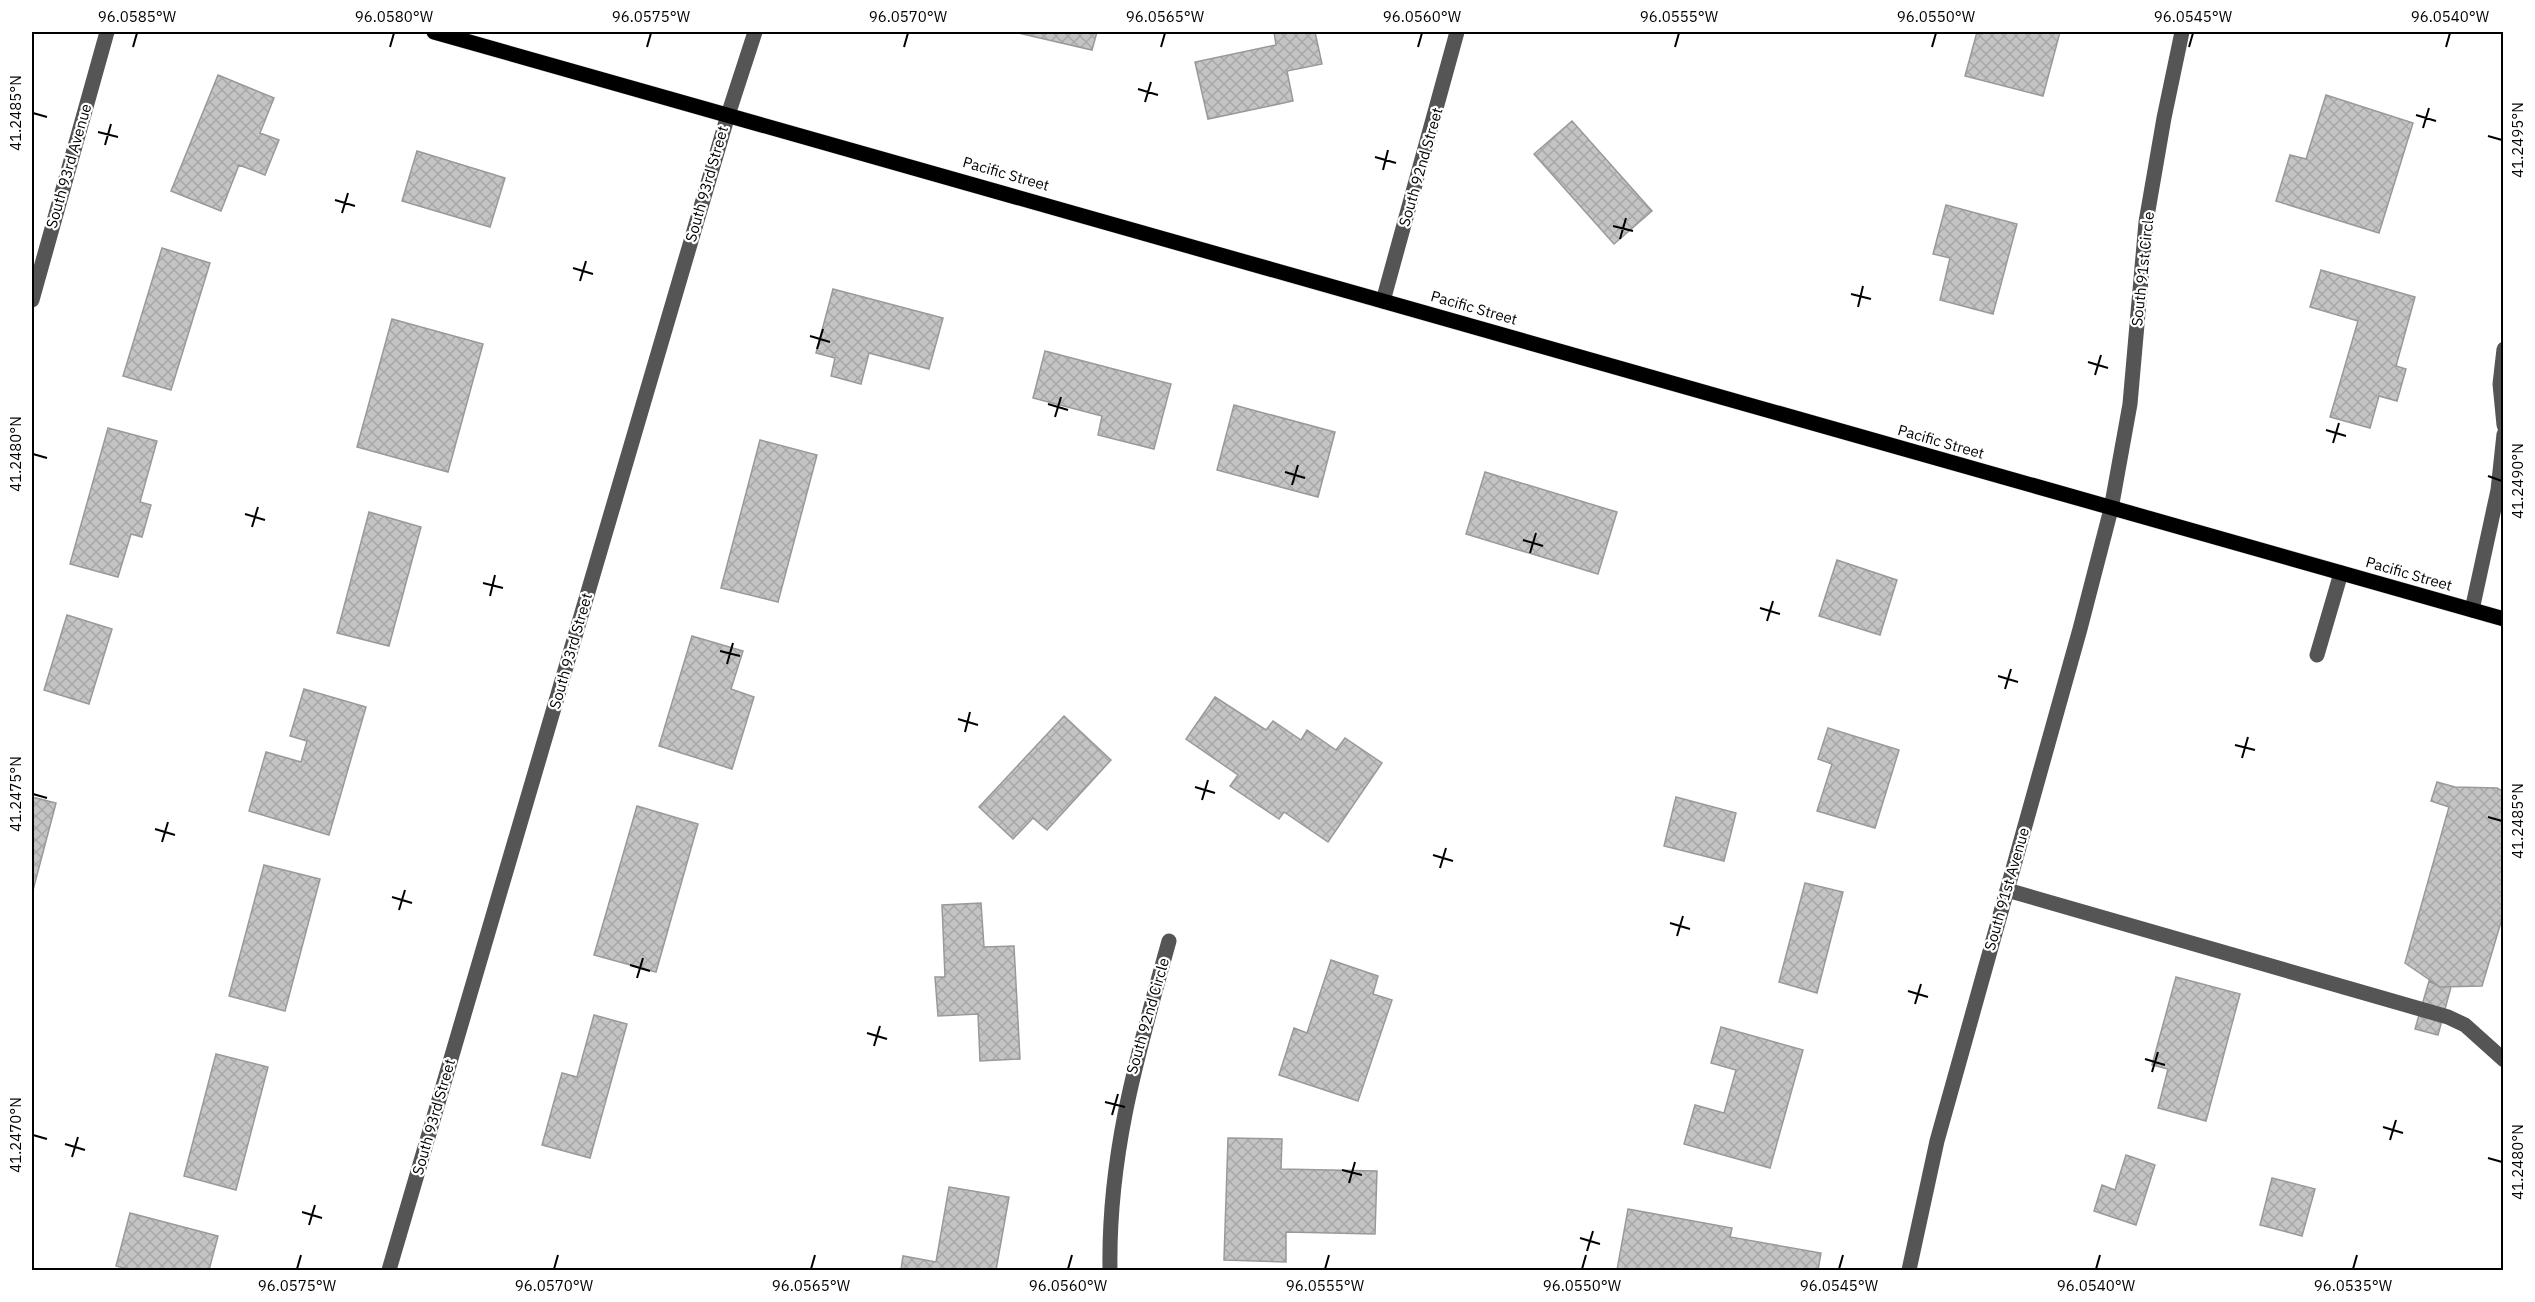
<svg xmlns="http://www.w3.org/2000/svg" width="2535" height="1302" viewBox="0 0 2535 1302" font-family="'IBM Plex Sans',sans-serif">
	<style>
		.building { fill: url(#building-cross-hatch); stroke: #999; stroke-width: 1.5 }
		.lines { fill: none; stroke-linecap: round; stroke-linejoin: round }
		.major-casing { stroke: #dbdbdb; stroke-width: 16 }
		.minor { stroke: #555; stroke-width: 15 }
		.major { stroke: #000; stroke-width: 15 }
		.ticks { fill: none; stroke: #000; stroke-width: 2 }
		.labels { text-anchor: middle; stroke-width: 4.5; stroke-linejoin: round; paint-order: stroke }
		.street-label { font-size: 15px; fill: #000; stroke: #fff }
		.neatline { fill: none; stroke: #000; stroke-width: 2 }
		.ticks-label { font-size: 15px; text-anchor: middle; fill: #000 }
	</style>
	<defs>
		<pattern id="building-cross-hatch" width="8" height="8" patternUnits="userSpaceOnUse" patternTransform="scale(1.5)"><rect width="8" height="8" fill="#c4c4c4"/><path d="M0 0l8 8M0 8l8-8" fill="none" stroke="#a7a7a7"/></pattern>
	</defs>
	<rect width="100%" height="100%" fill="#fff"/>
	<path class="building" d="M 1014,32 L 1097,32 L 1092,50 Z
		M 1274,32 L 1315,32 L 1322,64 L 1287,71 L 1293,101 L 1208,119 L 1195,62 L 1276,45 Z
		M 1977,32 L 2060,32 L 2043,96 L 1965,76 Z
		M 218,75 L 274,98 L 260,133 L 279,140 L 265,175 L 239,165 L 221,211 L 171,191 Z
		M 2326,95 L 2413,123 L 2379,233 L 2276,201 L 2290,155 L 2306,159 Z
		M 1572,121 L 1652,211 L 1614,244 L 1534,154 Z
		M 417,151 L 505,178 L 490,227 L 402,201 Z
		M 1946,205 L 2017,224 L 1993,314 L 1940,300 L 1950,258 L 1933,254 Z
		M 162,248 L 210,263 L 171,390 L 123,376 Z
		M 2321,270 L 2415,297 L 2396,366 L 2406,369 L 2397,401 L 2379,396 L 2370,428 L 2330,417 L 2358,321 L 2310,307 Z
		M 833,289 L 943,318 L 929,369 L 869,353 L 861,384 L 831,376 L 835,358 L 816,353 Z
		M 392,319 L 483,344 L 448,472 L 357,447 Z
		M 1045,351 L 1171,384 L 1154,449 L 1098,435 L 1102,416 L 1033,398 Z
		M 1234,405 L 1335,432 L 1318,497 L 1217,470 Z
		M 108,428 L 157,441 L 140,502 L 151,505 L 142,537 L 131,534 L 118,577 L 70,564 Z
		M 760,440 L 817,455 L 778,602 L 721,588 Z
		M 1485,472 L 1617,512 L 1598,574 L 1466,534 Z
		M 369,512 L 421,527 L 389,646 L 337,633 Z
		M 1837,560 L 1897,580 L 1880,635 L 1819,616 Z
		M 67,615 L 112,629 L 89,704 L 44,690 Z
		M 692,636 L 743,651 L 731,689 L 754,697 L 732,769 L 659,746 Z
		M 304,689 L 366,707 L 329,835 L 249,811 L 266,752 L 301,762 L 307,741 L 290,736 Z
		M 1215,697 L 1266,730 L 1273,721 L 1301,740 L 1307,730 L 1336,750 L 1345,738 L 1382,763 L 1328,842 L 1284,812 L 1279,819 L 1230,786 L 1238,775 L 1186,739 Z
		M 1064,716 L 1111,760 L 1047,830 L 1033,818 L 1013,839 L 979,807 Z
		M 1828,728 L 1899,750 L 1875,828 L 1817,811 L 1832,764 L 1818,759 Z
		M 2437,782 L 2455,787 L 2497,788 L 2504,792 L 2504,912 L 2482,986 L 2440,987 L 2405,963 L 2449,807 L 2431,801 Z
		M 32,797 L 56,803 L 32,894 Z
		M 1676,797 L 1736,813 L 1724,861 L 1664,846 Z
		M 637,806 L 698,824 L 656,972 L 594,955 Z
		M 264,865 L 320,879 L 285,1011 L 229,996 Z
		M 1805,883 L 1843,892 L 1817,993 L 1779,982 Z
		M 981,903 L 984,947 L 1014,946 L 1020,1059 L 980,1061 L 978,1014 L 938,1016 L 935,977 L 945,977 L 942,905 Z
		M 1331,960 L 1378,976 L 1373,994 L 1392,1000 L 1358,1101 L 1279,1075 L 1294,1028 L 1307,1033 Z
		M 2176,977 L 2240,994 L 2206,1121 L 2158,1108 L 2168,1069 L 2152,1065 Z
		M 2429,981 L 2440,987 L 2451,987 L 2438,1035 L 2415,1029 Z
		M 594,1015 L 627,1024 L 590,1158 L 542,1145 L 562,1073 L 577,1077 Z
		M 1721,1027 L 1803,1050 L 1770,1168 L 1684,1144 L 1695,1105 L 1724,1113 L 1736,1070 L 1711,1063 Z
		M 216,1054 L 268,1067 L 236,1190 L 184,1176 Z
		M 1228,1138 L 1282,1139 L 1281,1169 L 1377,1171 L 1375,1234 L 1286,1232 L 1286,1262 L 1224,1260 Z
		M 2126,1155 L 2155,1165 L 2136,1225 L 2094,1211 L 2102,1185 L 2115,1190 Z
		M 2272,1178 L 2315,1189 L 2302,1236 L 2260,1225 Z
		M 949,1187 L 1009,1197 L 996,1270 L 901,1270 L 903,1256 L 936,1262 Z
		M 1628,1209 L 1732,1228 L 1730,1237 L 1821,1253 L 1818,1270 L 1617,1270 Z
		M 130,1213 L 218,1236 L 209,1270 L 132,1270 L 116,1266 Z"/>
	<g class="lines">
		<defs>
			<path id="major" d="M 434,32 L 2504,619"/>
		</defs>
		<use href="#major" class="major-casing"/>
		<path class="minor" d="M 32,300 L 107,32
			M 1383,301 L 1457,32
			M 2504,349 L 2500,384 L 2504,425
			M 2472,610 L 2498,490 L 2504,434
			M 2317,655 L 2341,573
			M 2007,890 L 2448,1017 L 2465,1025 L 2504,1060
			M 389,1270 L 728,115 L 755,32
			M 1110,1270 C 1108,1153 1138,1053 1169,941
			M 1909,1270 L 1937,1141 L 2080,629 L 2111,509 L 2130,404 L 2146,222 L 2164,118 L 2182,32"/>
		<use href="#major" class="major"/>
	</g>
	<path class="ticks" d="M 133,47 L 137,33M 390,47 L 394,33M 647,47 L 651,33M 904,47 L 908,33M 1161,47 L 1165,33M 1418,47 L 1422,33M 1675,47 L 1679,33M 1932,47 L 1936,33M 2189,47 L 2193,33M 2446,47 L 2450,33M 1138,89 L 1158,95M 1145,102 L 1151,82M 33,113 L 47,117M 2416,115 L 2436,121M 2423,128 L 2429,108M 98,132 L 118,137M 2488,136 L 2502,140M 105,145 L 111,124M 1375,157 L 1396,163M 1383,170 L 1388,150M 335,200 L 355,206M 342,213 L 348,193M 1613,226 L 1633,231M 1620,239 L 1626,218M 573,268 L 593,274M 580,281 L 586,261M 1851,294 L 1871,299M 1858,307 L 1863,286M 810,336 L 830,342M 817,349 L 823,329M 2088,362 L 2108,368M 2095,375 L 2101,355M 1048,404 L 1068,410M 1055,417 L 1061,397M 2326,430 L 2346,436M 2333,443 L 2339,423M 33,454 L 47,458M 1285,472 L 1305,478M 2488,476 L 2502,481M 1292,485 L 1298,465M 245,514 L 265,520M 252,527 L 258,507M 1523,540 L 1543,546M 1530,553 L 1536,533M 483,583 L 503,588M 490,596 L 495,575M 1760,608 L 1780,614M 1767,621 L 1773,601M 720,651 L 740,656M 727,664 L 733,643M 1998,676 L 2018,682M 2005,689 L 2011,669M 958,719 L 978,725M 965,732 L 970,712M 2235,745 L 2255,750M 2242,758 L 2248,737M 1195,787 L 1215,793M 33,794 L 47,798M 1202,800 L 1208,780M 2488,817 L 2502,821M 155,829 L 175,835M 162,842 L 168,822M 1433,855 L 1453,861M 1440,868 L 1446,848M 392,897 L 412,903M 399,910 L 405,890M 1670,923 L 1690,929M 1677,936 L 1683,916M 630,965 L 650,971M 637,978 L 643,958M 1908,991 L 1928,997M 1915,1004 L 1921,984M 867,1033 L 887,1039M 874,1046 L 880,1026M 2145,1059 L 2165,1065M 2152,1072 L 2158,1052M 1105,1102 L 1125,1107M 1112,1115 L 1118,1094M 2383,1127 L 2403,1133M 33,1135 L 47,1139M 2390,1140 L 2396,1120M 65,1144 L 85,1150M 72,1157 L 78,1137M 2488,1158 L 2502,1162M 1342,1170 L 1362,1175M 1349,1183 L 1355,1162M 302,1212 L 322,1218M 309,1225 L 315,1205M 1580,1238 L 1600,1244M 1587,1251 L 1593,1231M 297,1269 L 301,1255M 554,1269 L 558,1255M 811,1269 L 815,1255M 1068,1269 L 1072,1255M 1325,1269 L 1329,1255M 1582,1269 L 1586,1255M 1839,1269 L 1843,1255M 2096,1269 L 2100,1255M 2353,1269 L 2357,1255"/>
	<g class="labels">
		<g class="street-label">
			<text transform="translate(69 166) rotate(-74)" y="5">South 93rd Avenue</text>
			<text transform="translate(1421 167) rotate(-74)" y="5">South 92nd Street</text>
			<text transform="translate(1006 174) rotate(16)" y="5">Pacific Street</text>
			<text transform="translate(707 184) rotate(-74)" y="5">South 93rd Street</text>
			<text transform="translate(2143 269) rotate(-84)" y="5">South 91st Circle</text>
			<text transform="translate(1474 308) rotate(16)" y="5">Pacific Street</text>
			<text transform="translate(1941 442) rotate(16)" y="5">Pacific Street</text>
			<text transform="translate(2409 574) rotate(16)" y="5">Pacific Street</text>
			<text transform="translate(571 651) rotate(-74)" y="5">South 93rd Street</text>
			<text transform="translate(2007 889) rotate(-74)" y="5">South 91st Avenue</text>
			<text transform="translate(1148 1016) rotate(-74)" y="5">South 92nd Circle</text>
			<text transform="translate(434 1117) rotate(-74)" y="5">South 93rd Street</text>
		</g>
	</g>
	<rect width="2535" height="1302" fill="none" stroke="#ffffff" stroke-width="66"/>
	<rect x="33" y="33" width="2469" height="1236" class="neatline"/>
	<g class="ticks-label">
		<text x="137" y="22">96.0585°W</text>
		<text x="394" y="22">96.0580°W</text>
		<text x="651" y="22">96.0575°W</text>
		<text x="908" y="22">96.0570°W</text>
		<text x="1165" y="22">96.0565°W</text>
		<text x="1422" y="22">96.0560°W</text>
		<text x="1679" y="22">96.0555°W</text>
		<text x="1936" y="22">96.0550°W</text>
		<text x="2193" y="22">96.0545°W</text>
		<text x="2450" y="22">96.0540°W</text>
		<text transform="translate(16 113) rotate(-90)" y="5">41.2485°N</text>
		<text transform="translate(2518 140) rotate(-90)" y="5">41.2495°N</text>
		<text transform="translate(16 454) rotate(-90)" y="5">41.2480°N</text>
		<text transform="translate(2518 481) rotate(-90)" y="5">41.2490°N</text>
		<text transform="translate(16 794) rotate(-90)" y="5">41.2475°N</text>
		<text transform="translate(2518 821) rotate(-90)" y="5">41.2485°N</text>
		<text transform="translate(16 1135) rotate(-90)" y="5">41.2470°N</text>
		<text transform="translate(2518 1162) rotate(-90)" y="5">41.2480°N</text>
		<text x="297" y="1291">96.0575°W</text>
		<text x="554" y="1291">96.0570°W</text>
		<text x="811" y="1291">96.0565°W</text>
		<text x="1068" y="1291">96.0560°W</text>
		<text x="1325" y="1291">96.0555°W</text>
		<text x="1582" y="1291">96.0550°W</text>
		<text x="1839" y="1291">96.0545°W</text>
		<text x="2096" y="1291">96.0540°W</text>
		<text x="2353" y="1291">96.0535°W</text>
	</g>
</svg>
